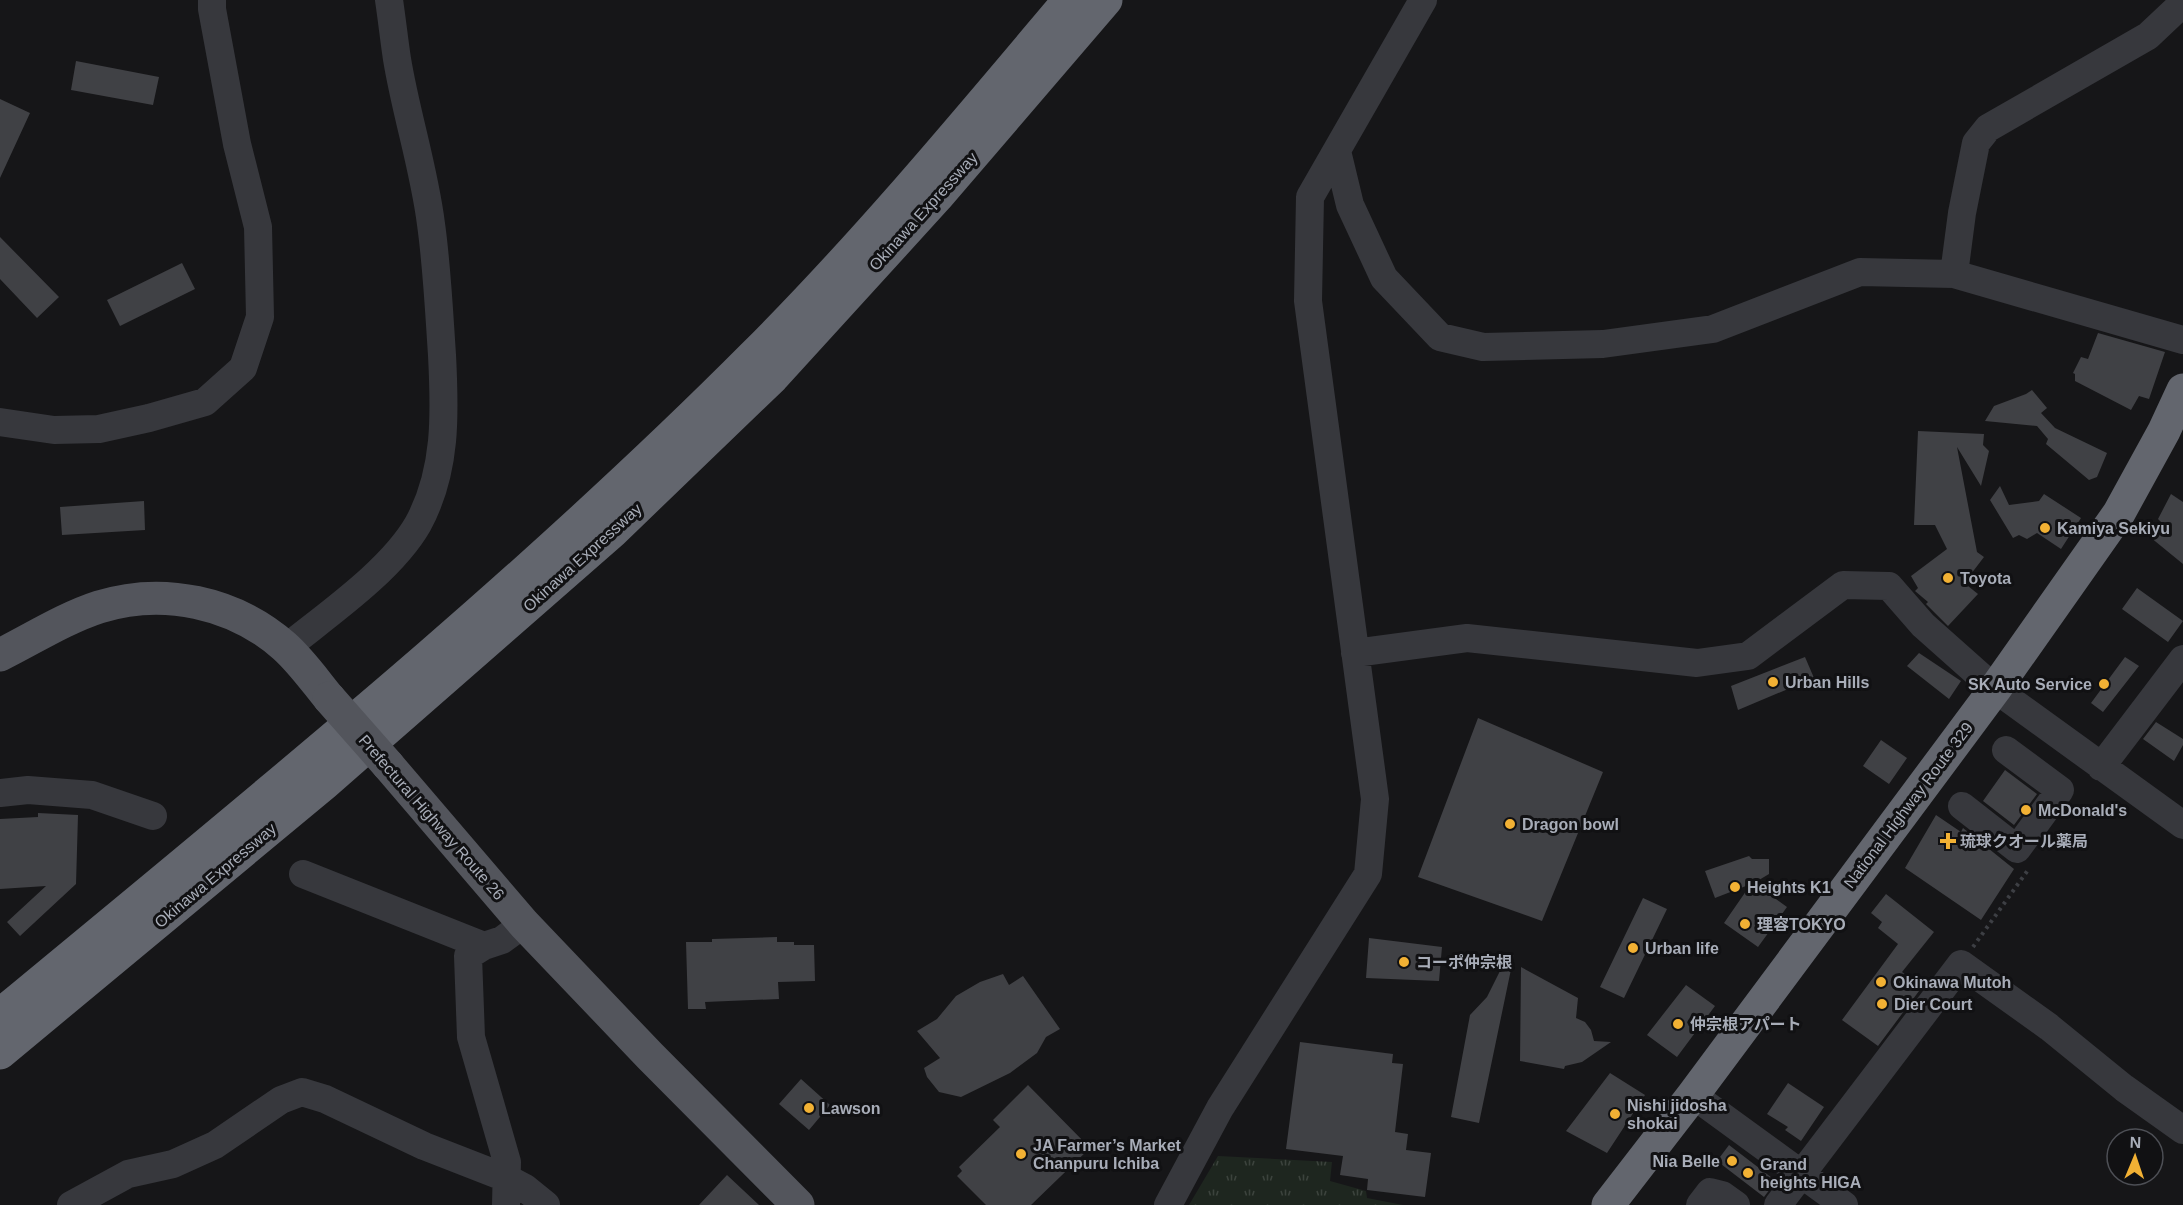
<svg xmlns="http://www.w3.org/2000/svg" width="2183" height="1205" viewBox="0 0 2183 1205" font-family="Arial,'Noto Sans JP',sans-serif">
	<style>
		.grass { fill: url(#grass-tufts) }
		.building { fill: #404145 }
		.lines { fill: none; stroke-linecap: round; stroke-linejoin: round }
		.path { stroke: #3d3f44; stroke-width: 4; stroke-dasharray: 3 4.5; stroke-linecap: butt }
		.minor { stroke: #37383d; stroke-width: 28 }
		.major { stroke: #53555c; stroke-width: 33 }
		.highway { stroke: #63666e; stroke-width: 33 }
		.major-bridge { stroke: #53555c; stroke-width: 33 }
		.poi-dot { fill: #f2b134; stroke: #111113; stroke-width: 2 }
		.labels { text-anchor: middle; stroke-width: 6; stroke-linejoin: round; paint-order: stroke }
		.street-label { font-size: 16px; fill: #a8adb8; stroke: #111113 }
		.poi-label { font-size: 16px; font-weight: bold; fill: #a8adb8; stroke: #111113; text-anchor: start }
	</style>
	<defs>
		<pattern id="grass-tufts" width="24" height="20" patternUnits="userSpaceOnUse" patternTransform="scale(1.5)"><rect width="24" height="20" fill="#1e261f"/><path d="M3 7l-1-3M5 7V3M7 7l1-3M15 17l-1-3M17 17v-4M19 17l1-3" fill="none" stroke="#3c433d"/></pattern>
	</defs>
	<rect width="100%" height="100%" fill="#161618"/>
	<path class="grass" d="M 1218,1156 L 1332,1162 L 1330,1181 L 1366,1191 L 1367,1198 L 1403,1205 L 1189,1205 Z"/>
	<path class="building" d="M 76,61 L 159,77 L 153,105 L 71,90 Z
		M 0,99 L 30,113 L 0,178 Z
		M 0,237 L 59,297 L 37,318 L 0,279 Z
		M 182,263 L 195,289 L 120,326 L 107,300 Z
		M 2098,333 L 2165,352 L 2149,399 L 2139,396 L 2131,410 L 2075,381 L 2075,374 L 2073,373 L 2081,357 L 2088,359 Z
		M 2032,390 L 2047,408 L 2041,413 L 2055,428 L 2107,453 L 2097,477 L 2089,480 L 2046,444 L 2048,439 L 2037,426 L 1985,421 L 1994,406 L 2026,394 Z
		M 1918,431 L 1984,434 L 1983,445 L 1989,451 L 1981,486 L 1957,447 L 1977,552 L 1984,557 L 1971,574 L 1968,586 L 1978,594 L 1948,626 L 1926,604 L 1928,602 L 1915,591 L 1918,588 L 1911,576 L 1947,549 L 1935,525 L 1914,525 Z
		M 2000,486 L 2009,505 L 2039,501 L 2044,494 L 2081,518 L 2061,549 L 2037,533 L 2027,539 L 2019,535 L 2013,538 L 1990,500 Z
		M 2171,494 L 2183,502 L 2183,564 L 2150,537 L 2162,523 L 2158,519 Z
		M 144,501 L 145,530 L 62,535 L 60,507 Z
		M 2137,588 L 2183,621 L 2168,642 L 2122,609 Z
		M 1919,653 L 1961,681 L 1949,699 L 1907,666 Z
		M 1805,657 L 1814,678 L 1738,710 L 1731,686 Z
		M 2125,657 L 2139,666 L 2103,712 L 2091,703 Z
		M 1478,718 L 1603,772 L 1542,921 L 1418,877 Z
		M 2156,722 L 2183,739 L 2183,745 L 2174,761 L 2143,739 Z
		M 1881,740 L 1907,758 L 1889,784 L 1863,766 Z
		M 2005,770 L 2037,794 L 2014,825 L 1983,801 Z
		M 38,813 L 78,815 L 76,884 L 20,936 L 7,922 L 46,886 L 0,889 L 0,819 L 38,817 Z
		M 1936,815 L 1961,832 L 1963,828 L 2014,869 L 1981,920 L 1905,868 Z
		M 1749,856 L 1752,859 L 1769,859 L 1769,874 L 1754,883 L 1787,907 L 1758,947 L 1724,923 L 1751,884 L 1715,898 L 1705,871 Z
		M 1886,894 L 1934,932 L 1902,972 L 1922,987 L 1878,1046 L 1842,1020 L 1898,944 L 1878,928 L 1882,922 L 1871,913 Z
		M 1643,898 L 1667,909 L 1624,998 L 1600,987 Z
		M 777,937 L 777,942 L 794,942 L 794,945 L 814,945 L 815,981 L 778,982 L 779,999 L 705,1002 L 706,1009 L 688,1009 L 686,942 L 712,942 L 712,939 Z
		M 1369,938 L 1442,947 L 1439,981 L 1366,978 Z
		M 1509,953 L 1514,955 L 1479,1123 L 1451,1117 L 1470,1015 L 1487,997 Z
		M 1521,967 L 1578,998 L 1576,1018 L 1585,1022 L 1591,1030 L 1594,1041 L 1611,1042 L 1582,1062 L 1565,1066 L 1564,1069 L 1520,1061 Z
		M 1003,974 L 1009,985 L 1023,976 L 1060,1029 L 1046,1037 L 1037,1053 L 1010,1073 L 961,1097 L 939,1092 L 927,1077 L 924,1068 L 940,1058 L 917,1031 L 937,1019 L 956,996 L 980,982 Z
		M 1686,985 L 1715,1006 L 1677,1057 L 1647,1035 Z
		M 1300,1042 L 1393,1054 L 1392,1063 L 1403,1064 L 1395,1132 L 1408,1134 L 1406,1150 L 1431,1153 L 1425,1197 L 1367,1190 L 1368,1179 L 1340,1175 L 1343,1156 L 1286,1149 Z
		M 1610,1073 L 1645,1095 L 1607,1153 L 1566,1131 Z
		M 801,1079 L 830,1105 L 809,1130 L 779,1104 Z
		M 1788,1083 L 1824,1107 L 1801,1141 L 1785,1130 L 1788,1127 L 1767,1114 Z
		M 1028,1085 L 1090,1148 L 1031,1205 L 986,1205 L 957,1176 L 962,1171 L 959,1167 L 1000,1127 L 993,1120 Z
		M 1729,1145 L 1776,1181 L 1764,1197 L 1717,1161 Z
		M 727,1175 L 759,1205 L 699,1205 Z"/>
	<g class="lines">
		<path class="path" d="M 1973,947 L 2028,870"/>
		<path class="minor" d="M 2183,3 L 2148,36 L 1988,128 L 1976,143 L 1962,213 L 1954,274 L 2183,340
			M 1337,151 L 1350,205 L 1384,278 L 1440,337 L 1483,347 L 1603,344 L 1713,329 L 1860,272 L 1954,274
			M 0,422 L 54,430 L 99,429 L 149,418 L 205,402 L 243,368 L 260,317 L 258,227 L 237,144 L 212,9 L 212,0
			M 286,648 C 328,614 391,571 418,524 C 447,471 445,413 442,355 C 439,311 437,267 431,224 C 424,168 406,114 397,59 C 394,39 392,20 389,0
			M 1355,653 L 1467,638 L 1697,663 L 1748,656 L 1843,585 L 1889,586 L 1923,625 L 1995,689 L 2183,825
			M 2101,767 L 2183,659
			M 0,793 L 28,790 L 92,795 L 153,816
			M 1962,806 L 2017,849 L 2060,790 L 2006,750
			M 303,874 L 484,946
			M 1693,1095 L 1844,1205
			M 71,1205 L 128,1174 L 173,1164 L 215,1145 L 281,1100 L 302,1092 L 325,1099 L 424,1146 L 506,1178 L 525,1188 L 546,1205
			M 506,1205 L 507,1162 L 471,1037 L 468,956 L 484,946 L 502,940 L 524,924
			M 1168,1205 L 1220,1108 L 1368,874 L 1375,799 L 1308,301 L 1310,197 L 1423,0
			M 1700,1205 L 1710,1192 L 1722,1195 L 1736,1205
			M 1778,1205 L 1961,964 L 2049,1027 L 2124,1088 L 2183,1130"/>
		<path class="major" d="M 0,655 C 32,639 65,618 99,607 C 163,587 234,602 284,646 C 301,661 315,681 329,698
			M 388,765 L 524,924 L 650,1056 L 798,1205"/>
		<path class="highway" d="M 0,1015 C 257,802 518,592 754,355 C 866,243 967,121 1069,0
			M 0,1053 L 324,784 L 612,532 L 773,377 L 937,197 L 1106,0
			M 1608,1205 L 1693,1095 L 1995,689 L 2119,513 L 2164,431 L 2183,390"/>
		<path class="major-bridge" d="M 329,698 L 388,765"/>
	</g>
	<g class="poi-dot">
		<circle cx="2045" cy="528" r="6"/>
		<circle cx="1948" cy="578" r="6"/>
		<circle cx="1773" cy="682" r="6"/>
		<circle cx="2104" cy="684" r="6"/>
		<circle cx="2026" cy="810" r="6"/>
		<circle cx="1510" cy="824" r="6"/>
		<path d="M1945 832h6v6h6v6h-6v6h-6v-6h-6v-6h6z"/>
		<circle cx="1735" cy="887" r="6"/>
		<circle cx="1745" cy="924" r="6"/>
		<circle cx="1633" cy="948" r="6"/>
		<circle cx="1404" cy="962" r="6"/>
		<circle cx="1881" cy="982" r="6"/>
		<circle cx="1882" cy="1004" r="6"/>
		<circle cx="1678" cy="1024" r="6"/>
		<circle cx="809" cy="1108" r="6"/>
		<circle cx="1615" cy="1114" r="6"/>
		<circle cx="1021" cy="1154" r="6"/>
		<circle cx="1732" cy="1161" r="6"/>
		<circle cx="1748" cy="1173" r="6"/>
	</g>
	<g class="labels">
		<g class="street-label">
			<text transform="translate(923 211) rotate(-48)" y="6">Okinawa Expressway</text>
			<text transform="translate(582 557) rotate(-42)" y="6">Okinawa Expressway</text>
			<text transform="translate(1908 805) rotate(-53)" y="6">National Highway Route 329</text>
			<text transform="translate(432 817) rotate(49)" y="6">Prefectural Highway Route 26</text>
			<text transform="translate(215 875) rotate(-40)" y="6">Okinawa Expressway</text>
		</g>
		<g class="poi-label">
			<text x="2057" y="534">Kamiya Sekiyu</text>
			<text x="1960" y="584">Toyota</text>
			<text x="1785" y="688">Urban Hills</text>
			<text x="2092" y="690" text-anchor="end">SK Auto Service</text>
			<text x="2038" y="816">McDonald's</text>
			<text x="1522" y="830">Dragon bowl</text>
			<text x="1960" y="847">琉球クオール薬局</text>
			<text x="1747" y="893">Heights K1</text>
			<text x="1757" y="930">理容TOKYO</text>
			<text x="1645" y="954">Urban life</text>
			<text x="1416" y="968">コーポ仲宗根</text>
			<text x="1893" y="988">Okinawa Mutoh</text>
			<text x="1894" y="1010">Dier Court</text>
			<text x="1690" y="1030">仲宗根アパート</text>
			<text x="1627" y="1111">Nishi jidosha<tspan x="1627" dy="18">shokai</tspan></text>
			<text x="821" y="1114">Lawson</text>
			<text x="1033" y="1151">JA Farmer’s Market<tspan x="1033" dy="18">Chanpuru Ichiba</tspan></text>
			<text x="1720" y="1167" text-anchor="end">Nia Belle</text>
			<text x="1760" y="1170">Grand<tspan x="1760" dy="18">heights HIGA</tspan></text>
		</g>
	</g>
	<g transform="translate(2135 1157) rotate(2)"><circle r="28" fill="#111113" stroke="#4d4f55" stroke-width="1.5"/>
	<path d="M0-4.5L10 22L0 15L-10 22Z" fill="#f2b134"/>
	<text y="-9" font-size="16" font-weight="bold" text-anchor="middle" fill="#a8adb8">N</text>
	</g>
</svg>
